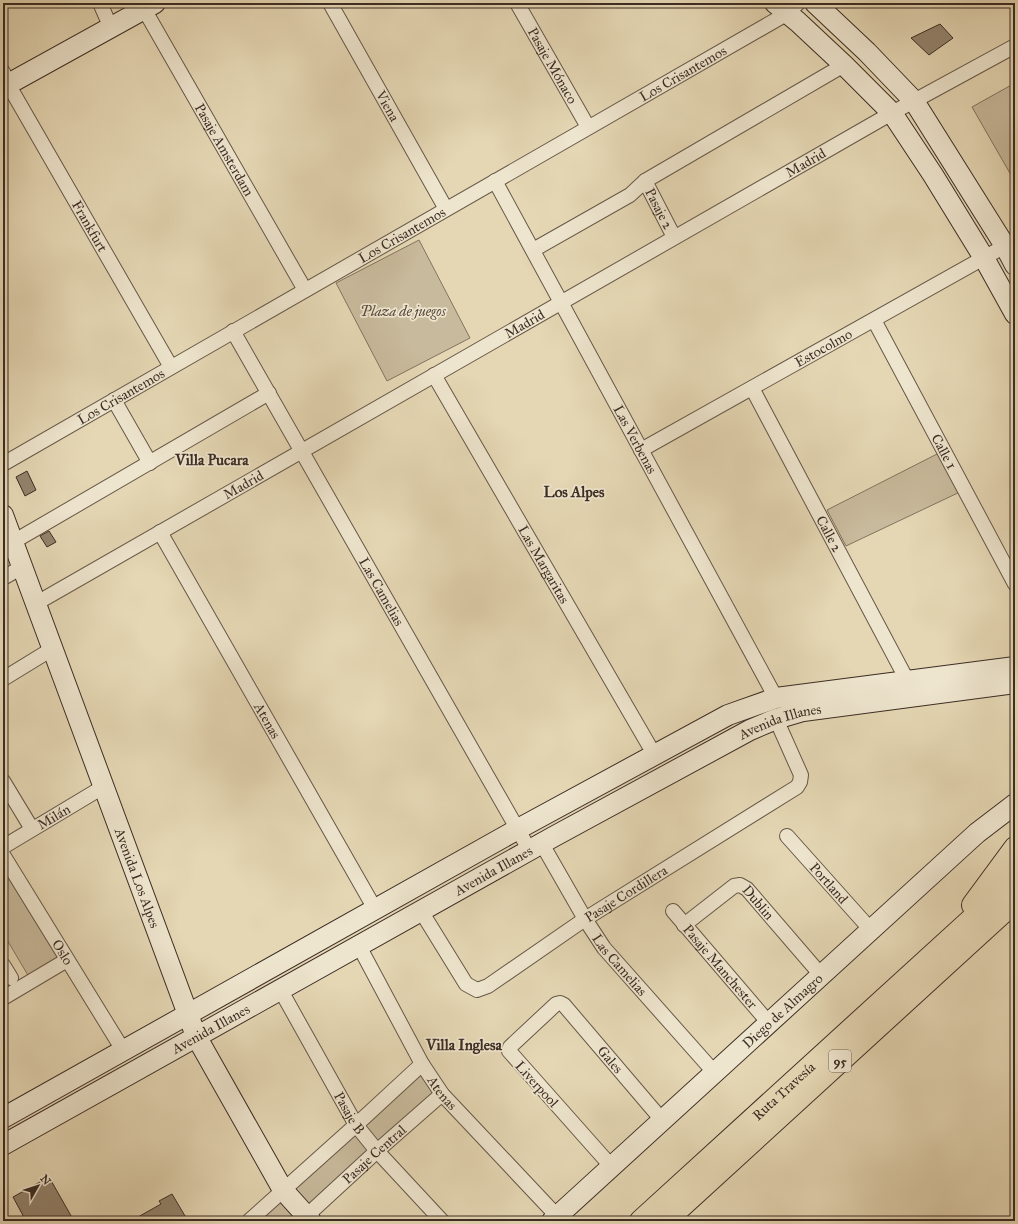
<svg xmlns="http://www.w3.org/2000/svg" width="1018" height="1224" viewBox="0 0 1018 1224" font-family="'IM FELL Great Primer',serif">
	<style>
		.green { fill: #c8ba9c; stroke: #827460 }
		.building { fill: #94856f; stroke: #3c2d24 }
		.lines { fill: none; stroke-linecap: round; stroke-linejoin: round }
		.street-casing { stroke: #665848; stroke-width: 16 }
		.secondary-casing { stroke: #3c2d24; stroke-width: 22 }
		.highway-casing { stroke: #3c2d24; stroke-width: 24 }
		.street { stroke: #eee5ce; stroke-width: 14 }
		.secondary { stroke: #eee5ce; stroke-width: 20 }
		.highway { stroke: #e5d7b4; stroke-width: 22 }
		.labels { text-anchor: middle; stroke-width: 3.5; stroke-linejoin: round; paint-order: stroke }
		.shield { fill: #eee5ce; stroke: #716457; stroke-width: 1 }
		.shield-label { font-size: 13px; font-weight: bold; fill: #3c2d24 }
		.street-label { font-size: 14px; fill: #3c2d24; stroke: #eee5ce }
		.park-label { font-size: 14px; font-style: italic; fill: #58493c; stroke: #eee5ce }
		.neighbourhood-label { font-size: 15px; font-weight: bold; fill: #3c2d24; stroke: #eee5ce }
	</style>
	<rect width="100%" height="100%" fill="#e5d7b4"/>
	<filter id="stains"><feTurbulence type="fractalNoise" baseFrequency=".005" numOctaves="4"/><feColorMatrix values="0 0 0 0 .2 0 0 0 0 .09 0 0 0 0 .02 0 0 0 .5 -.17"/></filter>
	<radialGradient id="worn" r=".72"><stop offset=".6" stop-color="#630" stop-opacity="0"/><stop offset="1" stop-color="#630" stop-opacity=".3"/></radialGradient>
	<path class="green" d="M 1015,83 L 1015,182 L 972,107 Z
		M 419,240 L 470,338 L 387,381 L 336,283 Z
		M 941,452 L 962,491 L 846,546 L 827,510 Z
		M 3,861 L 57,954 L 56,962 L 29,977 L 3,933 Z
		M 421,1068 L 439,1093 L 297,1221 L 252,1221 Z"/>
	<path class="building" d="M 940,24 L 953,38 L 929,55 L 911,38 Z
		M 27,471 L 36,490 L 25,496 L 16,477 Z
		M 49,531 L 56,542 L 47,547 L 40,536 Z
		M 49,1177 L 74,1221 L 26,1221 L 13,1197 Z
		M 172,1194 L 188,1221 L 131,1221 L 161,1204 L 159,1201 Z"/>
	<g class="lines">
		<defs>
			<g id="street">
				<path d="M 100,3 L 111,28"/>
				<path id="s1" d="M 330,3 L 446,209"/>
				<path id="s2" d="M 517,3 L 588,127"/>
				<path id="s3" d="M 144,9 L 305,290"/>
				<path id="s4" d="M 3,72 L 8,84 L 171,367"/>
				<path id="s5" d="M 495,181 L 776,698"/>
				<path id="s6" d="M 645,181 L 674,237"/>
				<path d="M 533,250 L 630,195 L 645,181 L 844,65"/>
				<path id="s7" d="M 874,320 L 1015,584"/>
				<path id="s8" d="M 233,331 L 530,851"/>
				<path id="s9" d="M 434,375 L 654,754"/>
				<path id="s10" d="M 752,388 L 907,680"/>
				<path d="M 114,400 L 150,463"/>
				<path id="s11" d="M 641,450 L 1005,246"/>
				<path id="s12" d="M 3,464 L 788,13 L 798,3"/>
				<path id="s13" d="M 160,532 L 375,909"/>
				<path d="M 13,542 L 269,393"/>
				<path d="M 3,578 L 22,567"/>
				<path id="s14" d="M 35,604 L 892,113 L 1015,46"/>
				<path d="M 3,679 L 52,649"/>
				<path d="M 3,781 L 32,829"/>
				<path id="s15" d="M 787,836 L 871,930"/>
				<path id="s16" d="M 542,844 L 585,919 L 604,948 L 714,1072"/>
				<path id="s17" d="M 3,847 L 103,787"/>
				<path id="s18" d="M 3,855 L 123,1050"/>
				<path id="s19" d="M 421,911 L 466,984 L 477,990 L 488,986 L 585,919 L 797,787 L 800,782 L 801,775 L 776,719"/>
				<path id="s20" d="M 673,911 L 768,1022"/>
				<path id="s21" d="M 684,925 L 734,886 L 740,885 L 747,889 L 821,975"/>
				<path id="s22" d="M 359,946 L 422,1064 L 442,1094 L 557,1216"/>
				<path d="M 3,965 L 11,978"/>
				<path id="s23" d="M 280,989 L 356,1125 L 377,1151 L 442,1221"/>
				<path d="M 3,998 L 67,960"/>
				<path id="s24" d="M 611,1166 L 509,1051 L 510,1047 L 556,1004 L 560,1003 L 564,1005 L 662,1120"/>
				<path d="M 249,1221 L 356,1125 L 422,1064"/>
				<path id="s25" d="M 301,1221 L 377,1151 L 442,1094"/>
			</g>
			<g id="secondary">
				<path d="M 775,3 L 798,22 L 844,65 L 892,113 L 933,175 L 984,258 L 1015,314"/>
				<path d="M 815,3 L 867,52 L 914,101 L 1005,246 L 1015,265"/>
				<path d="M 3,87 L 155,3"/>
				<path id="s26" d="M 3,515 L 196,1036 L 283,1190 L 311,1221"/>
				<path d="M 3,1118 L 518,829 L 728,715 L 776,698 L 1015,667"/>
				<path id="s27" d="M 3,1145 L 553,837 L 750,730 L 776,719 L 803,711 L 1015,683"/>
				<path id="s28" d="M 552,1221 L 977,833 L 1015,804"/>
			</g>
			<g id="highway">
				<path d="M 973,905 L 1015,848"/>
				<path id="s29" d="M 641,1221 L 1015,880"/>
				<path d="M 665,1221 L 1015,901"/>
			</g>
		</defs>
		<use href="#street" class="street-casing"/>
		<use href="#secondary" class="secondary-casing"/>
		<use href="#highway" class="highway-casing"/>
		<use href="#street" class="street"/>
		<use href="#secondary" class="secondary"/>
		<use href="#highway" class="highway"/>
	</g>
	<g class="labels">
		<rect class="shield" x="829" y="1050" width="22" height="22" rx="3"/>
		<g class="shield-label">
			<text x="840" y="1066">95</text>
		</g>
		<g class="street-label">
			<text dy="5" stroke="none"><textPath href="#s2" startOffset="72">Pasaje Mónaco</textPath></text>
			<text dy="5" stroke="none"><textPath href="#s12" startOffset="784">Los Crisantemos</textPath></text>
			<text dy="5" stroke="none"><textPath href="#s1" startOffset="118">Viena</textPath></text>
			<text dy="5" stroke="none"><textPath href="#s3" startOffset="162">Pasaje Amsterdam</textPath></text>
			<text dy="5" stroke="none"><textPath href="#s14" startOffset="888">Madrid</textPath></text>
			<text dy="5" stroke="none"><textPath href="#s6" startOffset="31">Pasaje 2</textPath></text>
			<text dy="5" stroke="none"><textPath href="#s4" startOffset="177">Frankfurt</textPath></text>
			<text dy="5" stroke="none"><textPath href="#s12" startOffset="460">Los Crisantemos</textPath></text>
			<text dy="5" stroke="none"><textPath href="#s14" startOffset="564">Madrid</textPath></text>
			<text dy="5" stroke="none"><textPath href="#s11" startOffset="209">Estocolmo</textPath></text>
			<text dy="5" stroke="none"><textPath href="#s12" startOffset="136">Los Crisantemos</textPath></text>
			<text dy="5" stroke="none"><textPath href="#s5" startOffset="294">Las Verbenas</textPath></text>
			<text dy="5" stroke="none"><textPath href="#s7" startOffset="149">Calle 1</textPath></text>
			<text dy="5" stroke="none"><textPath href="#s14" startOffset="240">Madrid</textPath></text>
			<text dy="5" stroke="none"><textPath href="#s10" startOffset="165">Calle 2</textPath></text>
			<text dy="5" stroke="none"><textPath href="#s9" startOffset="219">Las Margaritas</textPath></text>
			<text dy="5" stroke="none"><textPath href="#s8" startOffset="300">Las Camelias</textPath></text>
			<text dy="5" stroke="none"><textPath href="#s13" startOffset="217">Atenas</textPath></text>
			<text dy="5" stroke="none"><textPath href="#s27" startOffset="886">Avenida Illanes</textPath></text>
			<text dy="5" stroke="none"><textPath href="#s17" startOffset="59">Milán</textPath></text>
			<text dy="5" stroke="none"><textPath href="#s27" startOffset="562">Avenida Illanes</textPath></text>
			<text dy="5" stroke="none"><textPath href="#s26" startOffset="387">Avenida Los Alpes</textPath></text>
			<text dy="5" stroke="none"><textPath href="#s15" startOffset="63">Portland</textPath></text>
			<text dy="5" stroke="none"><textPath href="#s19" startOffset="276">Pasaje Cordillera</textPath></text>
			<text dy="5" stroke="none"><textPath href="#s21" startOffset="95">Dublin</textPath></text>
			<text dy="5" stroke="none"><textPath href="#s18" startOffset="114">Oslo</textPath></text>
			<text dy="5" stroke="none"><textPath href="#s16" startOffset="144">Las Camelias</textPath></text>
			<text dy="5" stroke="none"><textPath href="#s20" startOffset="73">Pasaje Manchester</textPath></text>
			<text dy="5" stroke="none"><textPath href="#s28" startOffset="312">Diego de Almagro</textPath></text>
			<text dy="5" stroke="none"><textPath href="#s27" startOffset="238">Avenida Illanes</textPath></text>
			<text dy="5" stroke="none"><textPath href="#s24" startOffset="301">Gales</textPath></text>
			<text transform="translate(537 1084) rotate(48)" y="5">Liverpool</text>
			<text dy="5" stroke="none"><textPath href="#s29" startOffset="193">Ruta Travesía</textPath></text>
			<text dy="5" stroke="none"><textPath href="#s22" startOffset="169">Atenas</textPath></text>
			<text dy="5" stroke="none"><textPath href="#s23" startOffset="142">Pasaje B</textPath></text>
			<text dy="5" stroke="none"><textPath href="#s25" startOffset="99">Pasaje Central</textPath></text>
		</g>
		<g class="park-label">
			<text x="403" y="316">Plaza de juegos</text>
		</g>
		<g class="neighbourhood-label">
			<text x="212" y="465">Villa Pucara</text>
			<text x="574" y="497">Los Alpes</text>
			<text x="464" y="1050">Villa Inglesa</text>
		</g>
	</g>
	<rect width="1018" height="1224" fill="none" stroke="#e5d7b4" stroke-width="16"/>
	<rect x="4" y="4" width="1010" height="1216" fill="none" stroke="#3c2d24" stroke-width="2"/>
	<rect x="8" y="8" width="1002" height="1208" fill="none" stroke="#3c2d24"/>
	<g transform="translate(38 1186) rotate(51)" stroke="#eee5ce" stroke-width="3" paint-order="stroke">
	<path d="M0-3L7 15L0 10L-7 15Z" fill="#3c2d24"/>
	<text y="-6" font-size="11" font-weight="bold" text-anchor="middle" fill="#3c2d24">N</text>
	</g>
	<rect width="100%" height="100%" filter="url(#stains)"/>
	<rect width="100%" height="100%" fill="url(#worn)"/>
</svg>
